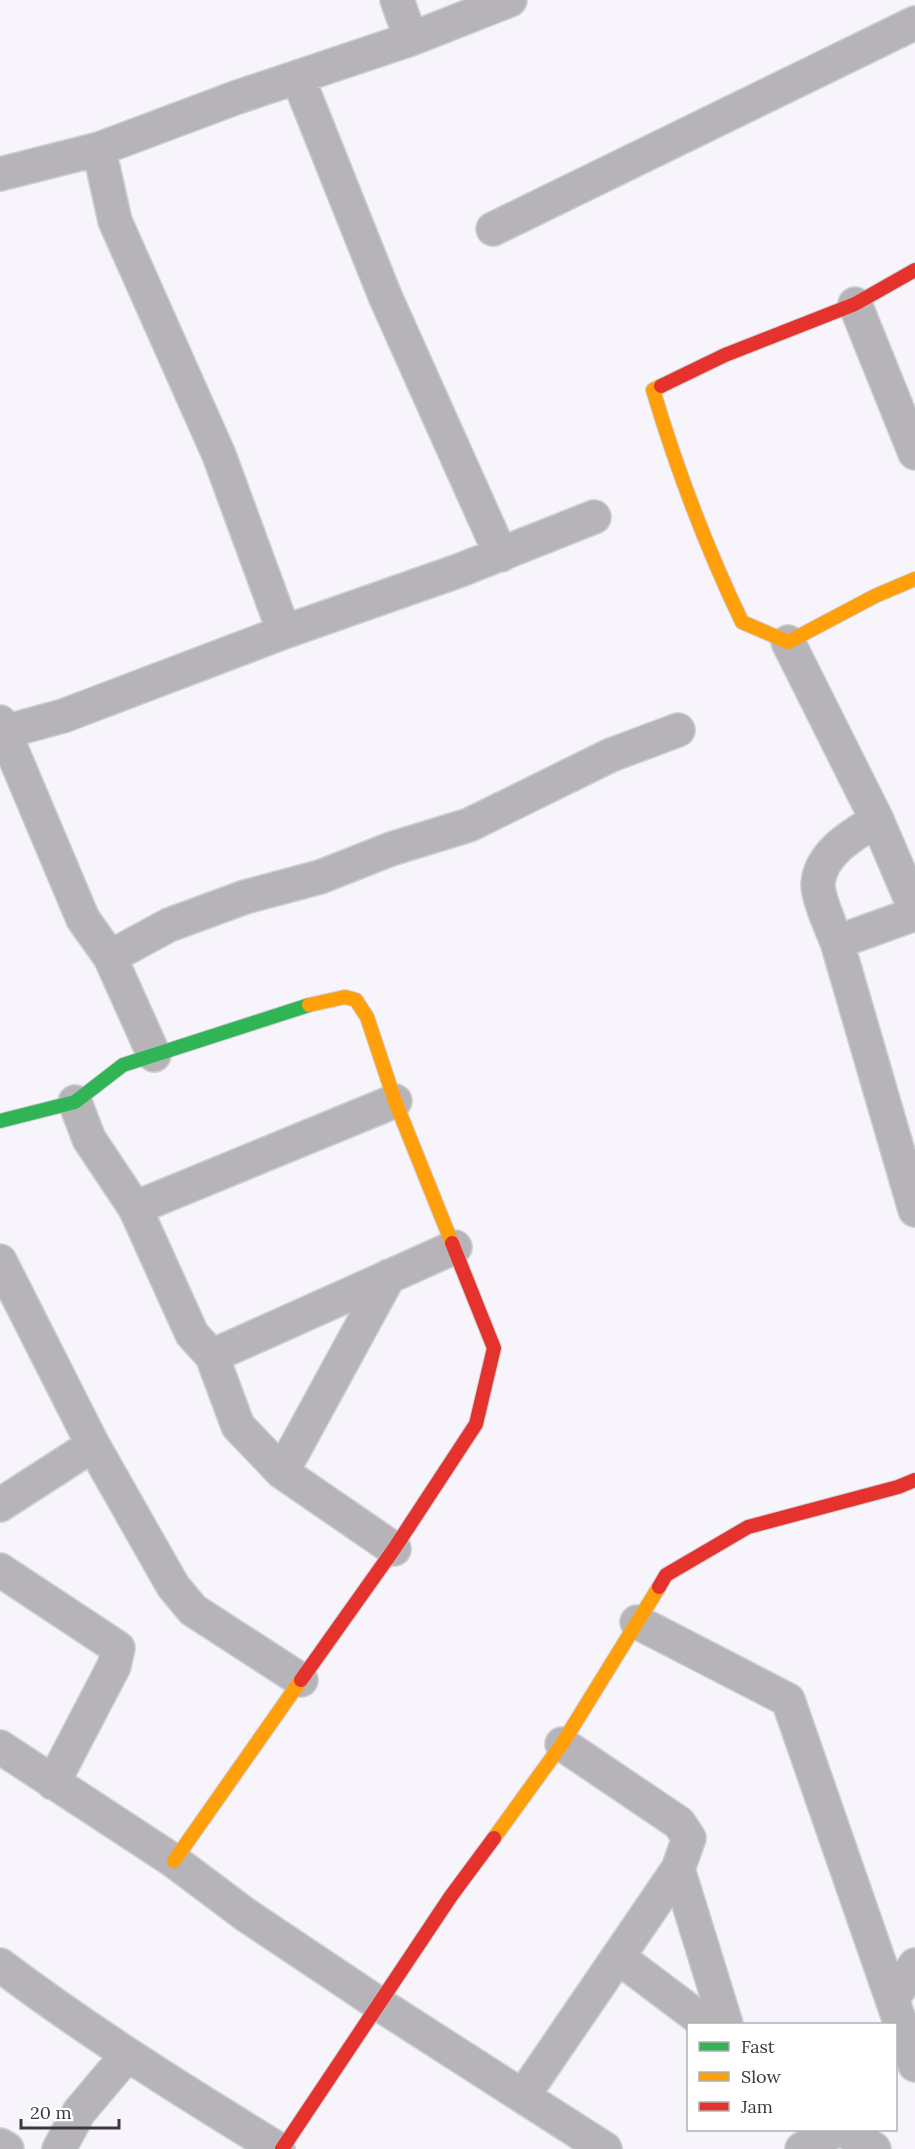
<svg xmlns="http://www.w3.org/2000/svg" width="915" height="2149" viewBox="0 0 915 2149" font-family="Lora,serif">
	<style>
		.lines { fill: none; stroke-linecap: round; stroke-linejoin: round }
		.street-casing { stroke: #d1d0d5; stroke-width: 36 }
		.fast-casing { stroke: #d1d0d5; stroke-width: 16 }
		.slow-casing { stroke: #d1d0d5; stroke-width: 16 }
		.jam-casing { stroke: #d1d0d5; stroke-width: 16 }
		.street { stroke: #b6b4b8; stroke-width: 33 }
		.fast { stroke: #30b455; stroke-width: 14 }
		.slow { stroke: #ff9f0a; stroke-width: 14 }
		.jam { stroke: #e5322d; stroke-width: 14 }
	</style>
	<rect width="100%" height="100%" fill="#f7f5fb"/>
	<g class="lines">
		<defs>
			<path id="street" d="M 397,0 L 411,39
				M 298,78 L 385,296 L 501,555
				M 99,149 L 115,221 L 219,455 L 284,632
				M 0,174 L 99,149 L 235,98 L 411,39 L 510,0
				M 493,229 L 915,23
				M 855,304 L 915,453
				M 788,642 L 877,820 L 915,909
				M 0,722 L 83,919 L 110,957 L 154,1055
				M 4,732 L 63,716 L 284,632 L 458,571 L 594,517
				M 915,914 L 837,942 L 915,1210
				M 837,942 C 831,927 818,899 818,884 C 820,853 854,834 877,820
				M 110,957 L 169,925 L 245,897 L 320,877 L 391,849 L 469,825 L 611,755 L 678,730
				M 75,1102 L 89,1139 L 135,1208 L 192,1334 L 212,1356 L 238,1426 L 282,1472 L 394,1549
				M 135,1208 L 395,1101
				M 0,1261 L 93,1445 L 173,1586 L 193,1610 L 301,1680
				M 212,1356 L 455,1247
				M 282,1472 L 389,1276
				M 0,1505 L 93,1445
				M 0,1570 L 118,1648 L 114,1666 L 53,1783
				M 637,1622 L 788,1700 L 915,2065
				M 0,1747 L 174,1861 L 246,1915 L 379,2004 L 605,2149
				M 678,1869 L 726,2024
				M 618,1957 L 707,2024
				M 0,1965 C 89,2032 183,2091 278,2149
				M 893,1998 L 915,1965
				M 523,2096 L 678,1869 L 689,1838 L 679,1823 L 562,1744
				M 844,2130 L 874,2149
				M 0,2145 L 7,2149
				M 59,2149 L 79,2112 L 127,2055
				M 802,2149 L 836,2130"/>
			<path id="fast" d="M 0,1121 L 75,1102 L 123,1065 L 309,1005"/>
			<path id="slow" d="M 661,386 L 653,390 C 677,470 706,547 742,622 L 788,642 L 875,596 L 915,579
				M 309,1005 L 345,997 L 356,1000 L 367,1017 L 395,1101 L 452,1243
				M 494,1838 L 562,1744 L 659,1587
				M 174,1861 L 301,1680"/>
			<path id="jam" d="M 661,386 L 725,355 L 855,304 L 915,270
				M 659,1587 L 666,1575 L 748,1527 L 898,1487 L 915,1480
				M 301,1680 L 394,1549 L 476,1424 L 494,1348 L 452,1243
				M 282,2149 L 451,1896 L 494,1838"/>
		</defs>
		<use href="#street" class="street-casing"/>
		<use href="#fast" class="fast-casing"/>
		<use href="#slow" class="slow-casing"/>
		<use href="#jam" class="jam-casing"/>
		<use href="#street" class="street"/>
		<use href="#fast" class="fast"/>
		<use href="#slow" class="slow"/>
		<use href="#jam" class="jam"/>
	</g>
	<rect x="687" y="2023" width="210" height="108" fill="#ffffff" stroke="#b1b0b2" stroke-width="1.5"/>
	<rect x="699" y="2042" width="30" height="9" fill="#30b455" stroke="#b1b0b2" stroke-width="1.5"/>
	<text x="741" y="2053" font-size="18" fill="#3b393f">Fast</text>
	<rect x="699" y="2072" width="30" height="9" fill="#ff9f0a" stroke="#b1b0b2" stroke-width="1.5"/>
	<text x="741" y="2083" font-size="18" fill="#3b393f">Slow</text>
	<rect x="699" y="2102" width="30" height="9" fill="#e5322d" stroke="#b1b0b2" stroke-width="1.5"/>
	<text x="741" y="2113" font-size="18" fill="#3b393f">Jam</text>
	<path d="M21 2119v9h98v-9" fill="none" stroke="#3b393f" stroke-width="3"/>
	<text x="30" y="2119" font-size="18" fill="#3b393f" stroke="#ffffff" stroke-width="4.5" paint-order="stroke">20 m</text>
</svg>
